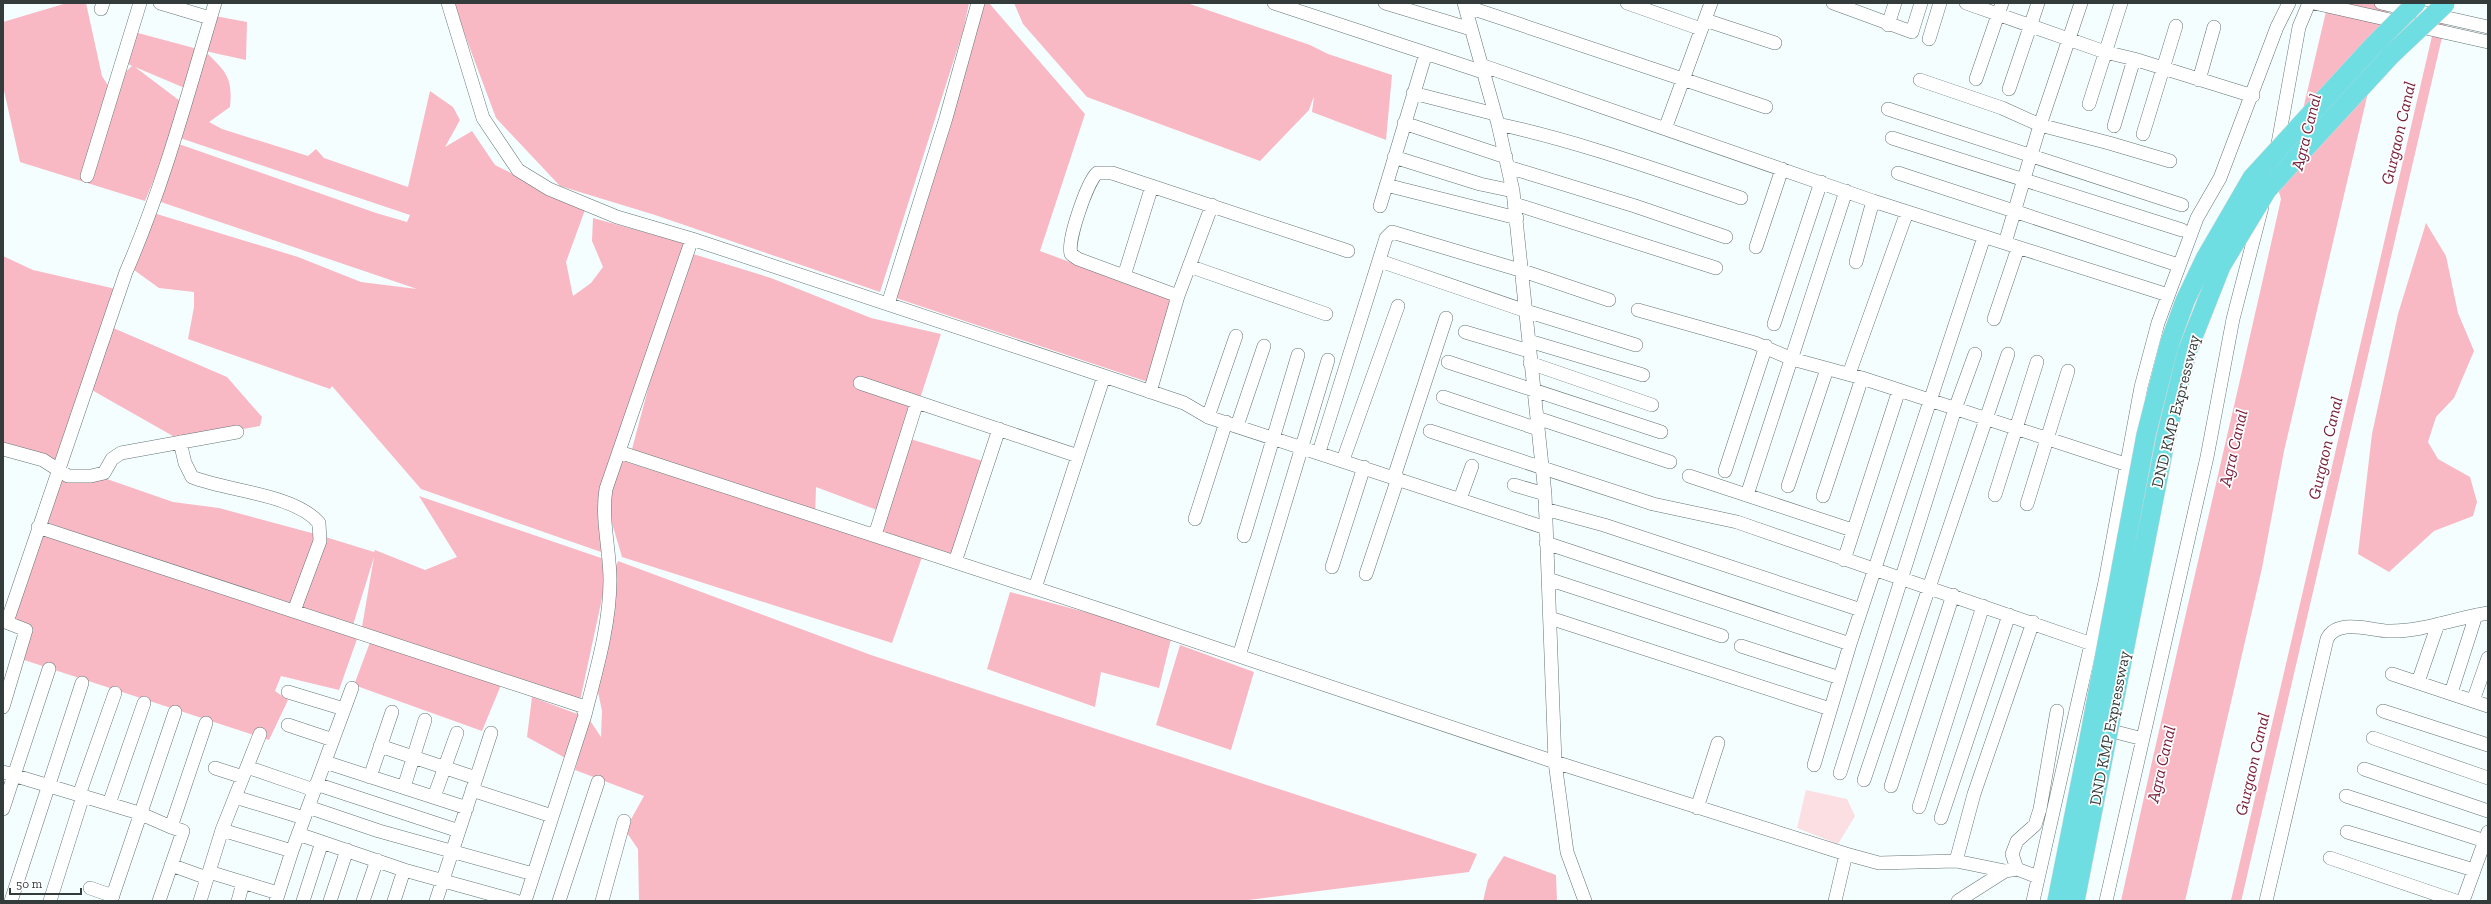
<svg xmlns="http://www.w3.org/2000/svg" width="2491" height="904" viewBox="0 0 2491 904" font-family="'Zilla Slab',serif">
	<style>
		.green { fill: #fbdfe3 }
		.water { fill: #f8b9c5; fill-rule: evenodd }
		.lines { fill: none; stroke-linecap: round; stroke-linejoin: round }
		.canal { stroke: #f8b9c5; stroke-width: 10 }
		.minor-casing { stroke: #657474; stroke-width: 14 }
		.highway-casing { stroke: #d6d8d8; stroke-width: 20 }
		.minor { stroke: #fff; stroke-width: 13 }
		.highway { stroke: #6edee3; stroke-width: 19 }
		.highway-bridge-casing { stroke: #d6d8d8; stroke-width: 20; stroke-linecap: butt }
		.highway-bridge { stroke: #6edee3; stroke-width: 19 }
		.labels { text-anchor: middle; stroke-width: 3.5; stroke-linejoin: round; paint-order: stroke }
		.street-label { font-size: 16px; fill: #343b3b; stroke: #fff }
		.water-label { font-size: 17px; font-style: italic; fill: #78203b; stroke: #fff }
	</style>
	<rect width="100%" height="100%" fill="#f4feff"/>
	<path class="green" d="M 1806,790 L 1847,799 L 1855,816 L 1838,844 L 1797,828 Z"/>
	<path class="water" d="M 67,3 L 86,3 L 102,76 L 109,87 L 132,66 L 125,62 L 127,30 L 205,51 L 215,16 L 247,22 L 246,60 L 205,51 C 226,72 233,77 230,107 L 209,122 L 222,129 L 308,156 L 316,149 L 324,158 L 408,187 L 430,91 L 453,107 L 460,120 L 445,147 L 472,131 L 495,165 L 585,210 L 566,262 L 573,296 L 591,283 L 603,267 L 592,241 L 593,218 L 687,244 L 620,460 L 772,508 L 707,477 L 632,449 L 659,348 L 690,253 L 771,278 L 871,318 L 941,334 L 915,414 L 877,510 L 816,487 L 815,522 L 922,557 L 892,643 L 622,557 L 609,513 L 601,552 L 421,489 L 332,386 L 330,389 L 188,339 L 194,307 L 194,292 L 159,288 L 134,270 L 147,211 L 298,257 L 361,282 L 417,289 L 158,201 L 176,143 L 376,213 L 407,222 L 410,215 L 180,138 L 184,107 L 145,201 L 20,162 L 3,86 L 3,22 ZM 135,67 L 187,89 L 184,104 Z
		M 453,3 L 969,3 L 963,31 L 880,292 L 655,215 L 560,186 L 496,118 Z
		M 985,3 L 989,3 L 1085,114 L 1040,251 L 1178,302 L 1148,382 L 896,298 Z
		M 1014,3 L 1187,3 L 1310,45 L 1328,54 L 1392,75 L 1386,140 L 1312,112 L 1314,96 L 1309,110 L 1260,161 L 1087,97 L 1023,24 Z
		M 2328,3 L 2389,3 L 2284,451 L 2262,568 L 2185,901 L 2121,901 C 2172,667 2229,433 2281,199 L 2279,192 L 2289,151 L 2293,152 Z
		M 2426,223 L 2446,256 L 2458,313 L 2474,351 L 2454,398 L 2436,417 L 2428,442 L 2438,459 L 2470,477 L 2477,502 L 2473,516 L 2434,531 L 2389,572 L 2358,554 L 2372,434 L 2398,314 Z
		M 3,256 L 33,270 L 116,289 L 58,464 L 3,447 Z
		M 111,327 L 227,377 L 262,417 L 260,426 L 180,440 L 90,389 Z
		M 907,438 L 986,462 L 951,557 L 877,532 Z
		M 60,477 L 104,478 L 173,502 L 219,508 L 319,535 L 374,552 L 375,550 L 425,570 L 457,557 L 419,496 L 610,561 L 578,710 L 362,627 L 374,557 L 353,625 L 116,548 L 41,520 Z
		M 36,532 L 357,639 L 339,690 L 281,676 L 275,691 L 288,700 L 269,740 L 21,659 L 32,633 L 6,619 Z
		M 618,561 L 871,655 L 1477,854 L 1469,872 L 1240,901 L 639,901 L 638,849 L 625,830 L 644,796 L 575,770 L 589,719 L 601,737 L 602,711 L 597,687 L 612,577 Z
		M 1010,592 L 1115,620 L 1171,639 L 1159,688 L 1101,672 L 1095,707 L 987,669 Z
		M 372,637 L 501,685 L 482,731 L 354,685 Z
		M 1180,645 L 1254,672 L 1231,750 L 1156,725 Z
		M 532,697 L 580,715 L 569,760 L 527,737 Z
		M 1504,856 L 1556,875 L 1557,901 L 1483,901 L 1488,880 Z"/>
	<g class="lines">
		<path class="canal" d="M 2236,901 L 2443,11"/>
		<defs>
			<path id="minor" d="M 160,3 L 210,18
				M 448,3 L 483,118 L 518,170 L 549,189 L 617,217 L 692,239 L 1104,376 L 1035,588
				M 1274,3 L 1483,72
				M 1385,3 L 1471,29
				M 1464,3 L 1498,124 L 1513,191 L 1545,494 L 1555,762 L 1567,852 L 1585,901
				M 1627,3 L 1701,29
				M 1833,3 L 1912,32 L 1921,3
				M 1966,3 L 2105,52 L 2134,59 L 2253,96
				M 2314,3 L 2488,42
				M 2381,3 L 2488,27
				M 1465,6 L 1766,107
				M 101,9 L 103,3
				M 1705,20 L 1775,43
				M 1888,25 L 1895,3
				M 1929,39 L 1940,3
				M 1481,65 L 1873,201 L 2168,295
				M 1976,79 L 2002,3
				M 1920,80 L 2002,108 L 2040,125 L 2109,143 L 2170,161
				M 2199,80 L 2214,27
				M 2009,89 L 2038,3
				M 1413,93 L 1495,114
				M 2089,104 L 2121,3
				M 1888,109 L 2182,205
				M 1404,123 L 1506,157
				M 1498,124 C 1581,142 1660,171 1741,198
				M 2114,126 L 2134,59
				M 1665,129 L 1711,3
				M 2143,134 L 2176,26
				M 1892,138 L 2182,230
				M 2277,149 L 2299,27 L 2309,3
				M 1394,157 L 1480,184 L 1513,191
				M 1508,167 L 1635,206 L 1726,237
				M 1898,173 L 2172,263
				M 87,176 L 140,3
				M 1386,185 L 1517,218
				M 1515,204 L 1716,268
				M 1380,206 L 1426,53
				M 2005,243 L 2040,125 L 2081,3
				M 1756,247 L 1782,169
				M 1380,261 L 1526,311 L 1636,345
				M 1856,262 L 1873,201
				M 1189,266 L 1326,314
				M 1124,276 L 1152,186
				M 1178,296 L 1078,259 L 1071,254 C 1067,240 1087,183 1097,173 L 1112,173 L 1348,251
				M 888,304 L 946,118 L 978,3
				M 1638,310 L 1755,343 L 1792,359 L 1862,378 L 2128,465
				M 1994,319 L 2018,248
				M 1774,324 L 1821,182
				M 1465,332 L 1529,351
				M 1529,341 L 1643,375
				M 1448,362 L 1661,432
				M 1530,363 L 1652,405
				M 1849,374 L 1907,212
				M 1104,376 L 1184,403 L 1208,417 L 1546,528
				M 860,383 L 1078,456
				M 1150,392 L 1178,296 L 1212,205
				M 1443,397 L 1538,429
				M 1208,417 L 1236,336
				M 1537,418 L 1670,462
				M 1237,426 L 1264,346
				M 1430,431 L 1653,504 L 1737,522 L 2092,644
				M 180,442 L 185,463 L 192,477 C 226,491 295,494 319,523 L 320,541 L 294,611
				M 3,449 L 43,460 L 68,476 L 91,476 L 104,473 L 112,459 L 121,453 L 237,432
				M 619,452 L 1117,615 L 1555,762 L 1846,854 L 1879,863 L 1956,861 L 2005,871
				M 1319,452 L 1386,238 L 1392,232 L 1523,271 L 1609,300
				M 1343,460 L 1398,306
				M 1725,471 L 1766,346
				M 1689,476 L 1852,530
				M 1394,477 L 1446,318
				M 1514,485 L 1545,494
				M 1788,486 L 1827,369
				M 1747,495 L 1846,191
				M 1995,495 L 2037,362
				M 1823,496 L 1862,378
				M 1460,499 L 1472,466
				M 2027,504 L 2068,371
				M 1545,509 L 1604,525 L 1861,610
				M 1195,519 L 1226,422
				M 38,527 L 582,706 L 585,715 L 525,901
				M 875,535 L 917,402
				M 1244,536 L 1298,355
				M 1546,543 L 1850,644
				M 1844,560 L 1899,390
				M 955,562 L 999,429
				M 1332,567 L 1364,467
				M 1366,574 L 1398,478
				M 1548,579 L 1722,636
				M 1550,618 L 1830,709
				M 3,621 L 26,630 L 3,707
				M 7,622 L 126,272 C 164,185 188,93 215,3
				M 1741,646 L 1840,678
				M 1239,656 L 1328,360
				M 2392,674 L 2488,706
				M 2418,682 L 2438,624
				M 288,692 L 344,709
				M 2451,693 L 2476,615
				M 2473,701 L 2488,658
				M 2383,711 L 2488,745
				M 585,715 C 596,671 610,625 610,580 C 610,550 601,519 606,489 L 692,239
				M 288,725 L 333,740
				M 2100,728 L 2143,739
				M 2373,738 L 2488,778
				M 380,746 L 476,778
				M 325,762 L 467,808
				M 1814,765 L 1850,644 L 1984,237
				M 247,767 L 314,790
				M 215,768 L 243,777
				M 2364,769 L 2488,811
				M 3,772 L 139,813 L 171,827
				M 1840,773 L 1955,409 L 1975,354
				M 370,777 L 392,712
				M 1864,780 L 2008,354
				M 316,784 L 459,831
				M 1891,786 L 1953,595
				M 404,787 L 425,720
				M 472,790 L 552,816
				M 79,795 L 115,693
				M 2346,796 L 2485,841
				M 235,797 L 304,818
				M 434,797 L 457,733
				M 109,804 L 144,703
				M 308,807 L 379,831 L 533,874
				M 1919,807 L 1983,606
				M 1697,808 L 1718,743
				M 3,809 L 49,669
				M 1941,818 L 2009,615
				M 222,830 L 292,851
				M 2347,832 L 2474,870
				M 298,834 L 404,870 L 516,901
				M 2330,858 L 2456,901
				M 1956,861 L 1974,794 L 2033,622
				M 171,865 L 207,878
				M 2017,869 L 2012,854 L 2017,841 L 2035,825 L 2040,809 L 2057,711
				M 209,872 L 278,893
				M 90,888 L 113,896
				M 11,901 L 82,683
				M 50,901 L 83,796
				M 111,901 L 175,712
				M 159,901 L 183,831 L 171,827 L 206,723
				M 200,901 L 222,830 L 260,734
				M 238,901 L 243,883
				M 276,901 L 292,851 L 352,688
				M 303,901 L 322,842
				M 330,901 L 347,850
				M 363,901 L 377,860
				M 394,901 L 404,870
				M 436,901 L 491,733
				M 559,901 L 598,782
				M 602,901 L 624,821
				M 1835,901 L 1846,854
				M 1958,901 L 2005,871 L 2017,869 L 2038,877
				M 2033,901 L 2105,582 L 2141,387 L 2158,323 L 2197,218 L 2220,178 L 2277,27 L 2289,3
				M 2106,901 L 2207,457 L 2233,319 L 2262,207
				M 2266,901 L 2327,639 C 2337,618 2369,630 2388,631 C 2422,632 2455,618 2488,613
				M 2463,901 L 2488,832"/>
			<path id="highway" d="M 2057,901 L 2087,750
				M 2075,901 L 2104,753"/>
		</defs>
		<use href="#minor" class="minor-casing"/>
		<use href="#highway" class="highway-casing"/>
		<use href="#minor" class="minor"/>
		<use href="#highway" class="highway"/>
		<defs>
			<path id="highway-bridge" d="M 2087,750 L 2146,435 L 2169,345 L 2185,301 L 2205,259 L 2252,178 L 2373,46 L 2416,3
				M 2104,753 L 2166,437 L 2187,352 L 2221,266 L 2267,190 L 2391,55 L 2445,4"/>
		</defs>
		<use href="#highway-bridge" class="highway-bridge-casing"/>
		<use href="#highway-bridge" class="highway-bridge"/>
	</g>
	<g class="labels">
		<g class="street-label">
			<text transform="translate(2175 411) rotate(-76)" y="6">DND KMP Expressway</text>
			<text transform="translate(2109 728) rotate(-79)" y="6">DND KMP Expressway</text>
		</g>
		<g class="water-label">
			<text transform="translate(2306 132) rotate(-76)" y="6">Agra Canal</text>
			<text transform="translate(2398 133) rotate(-77)" y="6">Gurgaon Canal</text>
			<text transform="translate(2233 448) rotate(-77)" y="6">Agra Canal</text>
			<text transform="translate(2325 448) rotate(-77)" y="6">Gurgaon Canal</text>
			<text transform="translate(2161 764) rotate(-77)" y="6">Agra Canal</text>
			<text transform="translate(2252 764) rotate(-77)" y="6">Gurgaon Canal</text>
		</g>
	</g>
	<rect width="2491" height="904" fill="none" stroke="#343b3b" stroke-width="8"/>
	<path d="M10 888v6h71v-6" fill="none" stroke="#343b3b" stroke-width="2"/>
	<text x="16" y="888" font-size="12" fill="#343b3b" stroke="#ffffff" stroke-width="3" paint-order="stroke">50 m</text>
</svg>
